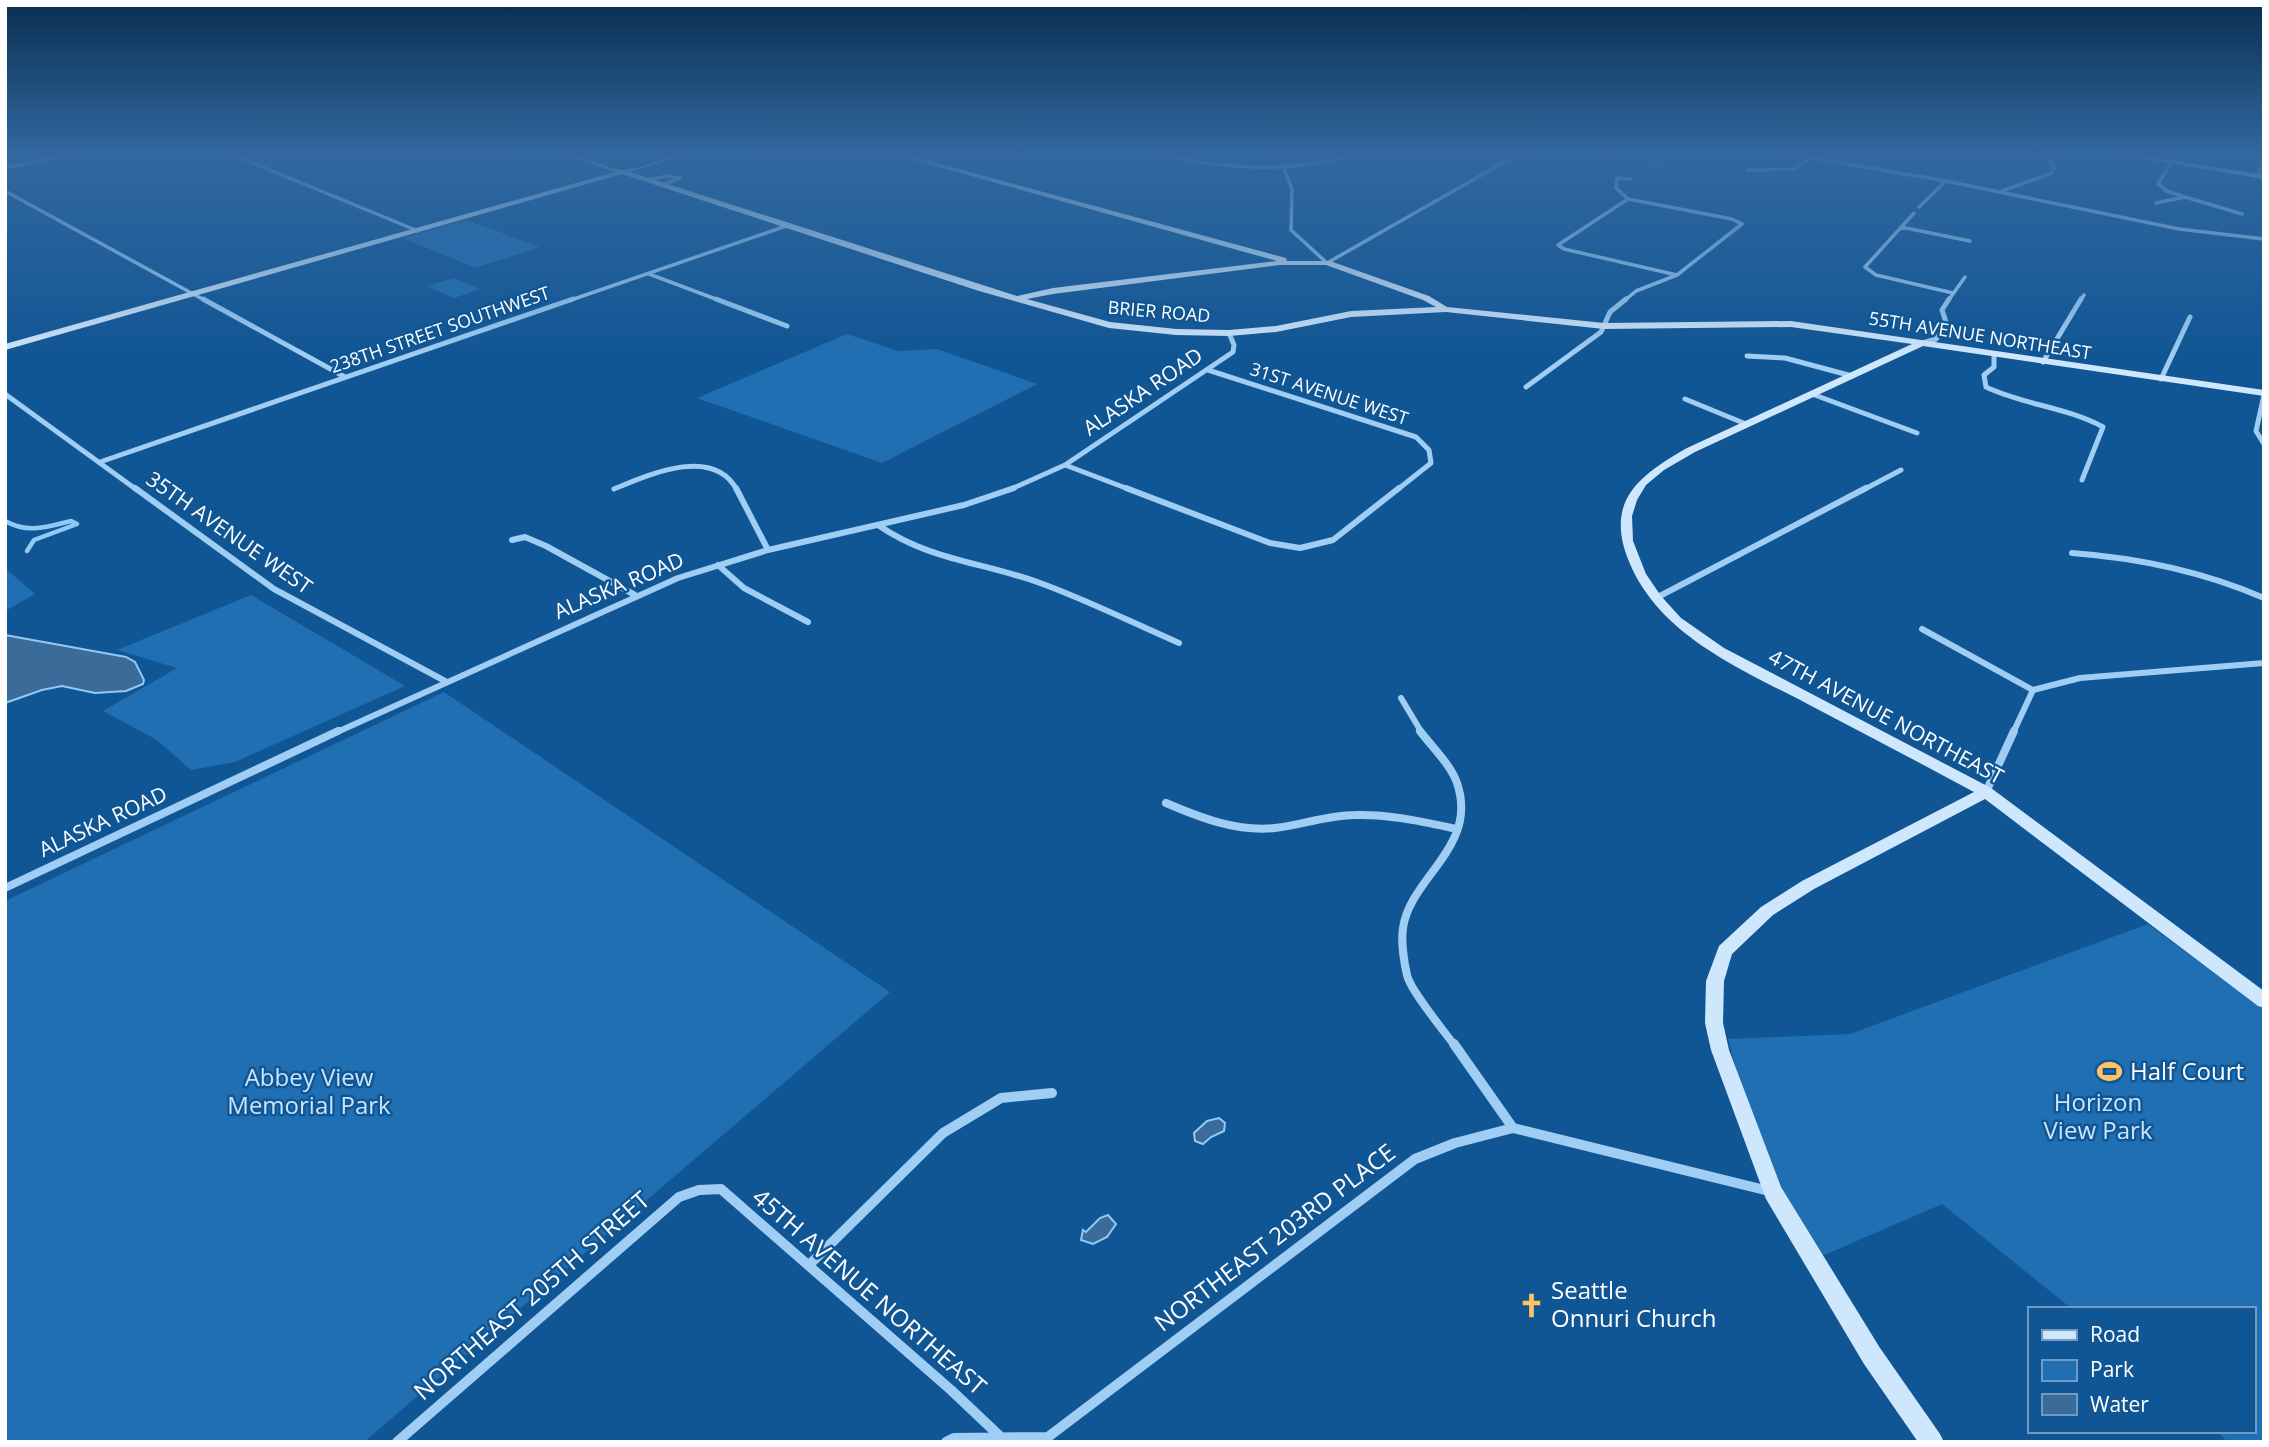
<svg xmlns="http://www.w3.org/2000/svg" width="2269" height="1447" viewBox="0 0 2269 1447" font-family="'Open Sans',sans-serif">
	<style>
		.green { fill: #206fb2 }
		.water { fill: #3b6c99; stroke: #91c9f6; stroke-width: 2 }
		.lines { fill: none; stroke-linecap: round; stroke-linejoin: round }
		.stream { stroke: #91c9f6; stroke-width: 4.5 }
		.street-far4 { stroke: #9fcdf3; stroke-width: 3.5 }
		.street-far3 { stroke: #9fcdf3; stroke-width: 5 }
		.street-far2 { stroke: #9fcdf3; stroke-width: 6 }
		.street-far1 { stroke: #9fcdf3; stroke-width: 8 }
		.street { stroke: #9fcdf3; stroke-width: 10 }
		.secondary { fill: #cfe7fd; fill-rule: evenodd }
		.labels { text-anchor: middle; stroke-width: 5; stroke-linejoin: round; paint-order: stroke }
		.far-street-label { font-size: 18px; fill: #fff; stroke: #115694 }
		.street-label { font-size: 21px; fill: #fff; stroke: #115694 }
		.near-poi-label { font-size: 24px; fill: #fff; stroke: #115694; text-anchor: start }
		.near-park-label { font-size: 24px; fill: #c7e5fd; stroke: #115694 }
		.near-street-label { font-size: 24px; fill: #fff; stroke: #115694 }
	</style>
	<rect width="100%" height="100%" fill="#115694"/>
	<path class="green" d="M 1591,153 L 1679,153 L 1660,167 Z
		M 466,220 L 540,247 L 475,268 L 403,238 Z
		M 454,278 L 480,289 L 454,298 L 427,286 Z
		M 847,334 L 898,351 L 937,349 L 1037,384 L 882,463 L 697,398 Z
		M 5,568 L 35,594 L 5,611 Z
		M 251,595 L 405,686 L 235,762 L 191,770 L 157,740 L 103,711 L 177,668 L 117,650 Z
		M 444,692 L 890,992 L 364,1442 L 5,1442 L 5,901 Z
		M 2148,924 L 2264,1010 L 2264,1442 L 2227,1442 L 2217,1431 L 2253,1431 L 2253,1309 L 2072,1309 L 1942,1204 L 1822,1256 L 1759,1156 L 1728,1039 L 1850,1034 Z"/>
	<path class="water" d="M 5,635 L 126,657 L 135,662 L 144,680 L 143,684 L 126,691 L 95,693 L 62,686 L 42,690 L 5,703 Z
		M 1219,1118 L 1225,1123 L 1224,1131 L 1211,1137 L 1203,1144 L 1195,1141 L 1194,1133 L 1207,1121 Z
		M 1108,1215 L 1116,1224 L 1107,1237 L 1093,1244 L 1081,1240 L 1083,1230 L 1086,1232 L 1100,1218 Z"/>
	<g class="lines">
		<path class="stream" d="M 5,521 C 28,534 47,527 71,521 L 77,524 L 34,540 L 27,551"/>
		<path class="street-far4" d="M 229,153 L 418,231
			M 1154,153 C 1224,169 1291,175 1360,153
			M 1813,158 L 1946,181 L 2179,229 L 2264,239
			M 1283,167 L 1292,189 L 1291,230 L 1327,263 L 1520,153
			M 5,168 L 75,153
			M 1747,170 L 1794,169 L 1818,153
			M 2258,176 L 2264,157
			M 647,180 L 667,176 L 680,178 L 662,185
			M 5,191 L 206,301
			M 2002,191 L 2052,173 L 2054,167 L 2044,153
			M 2185,197 L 2242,214
			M 1628,199 L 1616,188 L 1617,178 L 1631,179
			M 1628,199 L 1732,219 L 1742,224 L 1677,275 L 1564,249 L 1558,245 Z
			M 2156,203 L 2185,197 L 2167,191 L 2158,184 L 2170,164
			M 1919,207 L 1946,181
			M 1914,213 L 1865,267 L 1876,275 L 1953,293
			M 1901,227 L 1970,241
			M 649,274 L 721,301
			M 568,301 L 789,225
			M 1624,301 L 1636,291 L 1677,275
			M 1948,301 L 1965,277
			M 2080,301 L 2084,295"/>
		<path class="street-far3" d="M 203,299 L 345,377
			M 716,299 L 787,326
			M 1923,343 L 1936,339 L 1947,325 L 1942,310 L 1949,299
			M 1994,355 L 1994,367 L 1984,375 L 1986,387 C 2024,405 2066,407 2103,427 L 2082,480
			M 1747,356 L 1785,358 L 1852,376
			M 2043,362 L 2081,299
			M 1208,370 L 1416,437 L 1429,450 L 1431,463 L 1397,490
			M 2161,379 L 2190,317
			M 1526,387 L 1601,332 L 1610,312 L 1626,299
			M 5,394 L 137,490
			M 1812,394 L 1917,433
			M 2264,395 L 2256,431 L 2264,444
			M 1685,399 L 1746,424
			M 100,462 L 573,299
			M 1065,465 L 1131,490
			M 614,489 C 648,475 713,445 737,490
			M 1009,490 L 1065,465 L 1233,352 L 1234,345 L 1229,333
			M 1863,490 L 1901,470"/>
		<path class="street-far2" d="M 135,488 L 274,589 L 445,681
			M 736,488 L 768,550
			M 1126,488 L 1270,543 L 1300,548 L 1333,540 L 1399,488
			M 878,525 C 930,561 983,562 1040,583 C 1087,600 1133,623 1179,643
			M 512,540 L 525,537 L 546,546 L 635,595
			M 2072,553 C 2139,558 2202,571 2264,598
			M 718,565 L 744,588 L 808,622
			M 1656,598 L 1866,488
			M 1922,629 L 2033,690
			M 1401,698 L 1422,733
			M 335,733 L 678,578 L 768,550 L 964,505 L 1014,488
			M 2013,733 L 2033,690 L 2080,678 L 2264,663"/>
		<path class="street-far1" d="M 1420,731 C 1432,747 1451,765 1457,783 C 1479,847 1410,877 1403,928 C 1401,941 1404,962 1407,975 C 1410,990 1444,1031 1455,1046
			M 1986,792 L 2014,731
			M 1166,803 C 1201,818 1237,832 1275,828 C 1302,825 1328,815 1355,815 C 1390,814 1424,822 1457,829
			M 5,888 L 338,731"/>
		<path class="street" d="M 1454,1044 L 1513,1128
			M 809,1265 L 943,1133 L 1001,1098 L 1052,1093
			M 397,1442 L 679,1197 L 699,1190 L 721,1189 L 951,1390 L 1006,1442
			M 946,1442 L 954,1438 L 1048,1437 L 1415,1159 L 1455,1143 L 1513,1128 L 1769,1191"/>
		<path class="secondary" d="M 561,153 C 582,153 608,170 624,170 C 647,168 669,153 693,153 L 630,172 L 1017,296 L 1053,288 L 1277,261 L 888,153 L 900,153 L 1286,258 L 1287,261 L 1330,261 L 1429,296 L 1447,307 L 1604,323 L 1791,321 L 2264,390 L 2264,396 L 1923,346 L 1695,452 L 1664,470 L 1646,485 L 1637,500 L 1632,516 L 1633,541 L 1646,574 L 1661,596 L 1681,618 L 1724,648 L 1991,788 L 2264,991 L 2264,1008 L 2258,1006 L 1985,799 L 1814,889 L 1773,915 L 1732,954 L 1724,981 L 1723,1023 L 1729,1050 L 1781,1187 L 1880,1348 L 1940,1434 L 1944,1442 L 1918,1442 L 1864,1364 L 1766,1199 L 1711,1050 L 1705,1023 L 1706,981 L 1719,946 L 1761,907 L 1802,881 L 1974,792 C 1922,764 1871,737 1819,710 C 1749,672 1659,639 1628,559 C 1605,500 1640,475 1687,448 L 1912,344 L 1791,327 L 1604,329 L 1446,312 L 1351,317 L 1276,332 L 1229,336 L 1176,335 L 1109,328 L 979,291 L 622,174 L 5,350 L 5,344 L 615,172 ZM 1279,265 L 1326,265 L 1423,300 L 1436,307 L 1351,311 L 1276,326 L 1229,330 L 1176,329 L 1110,322 L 1027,299 L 1053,294 Z
			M 2108,153 L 2126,153 L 2264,175 L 2264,179 Z"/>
	</g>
	<linearGradient id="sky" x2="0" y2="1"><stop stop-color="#092f51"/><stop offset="0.43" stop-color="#32689f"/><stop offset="1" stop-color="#32689f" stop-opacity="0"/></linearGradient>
	<rect width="2269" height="356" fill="url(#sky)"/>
	<defs>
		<symbol id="stadium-bare" viewBox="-9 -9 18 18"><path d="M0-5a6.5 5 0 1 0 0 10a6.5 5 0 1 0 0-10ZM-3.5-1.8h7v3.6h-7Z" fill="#ffc362" stroke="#115694" stroke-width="2.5" paint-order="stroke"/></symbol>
		<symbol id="church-bare" viewBox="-9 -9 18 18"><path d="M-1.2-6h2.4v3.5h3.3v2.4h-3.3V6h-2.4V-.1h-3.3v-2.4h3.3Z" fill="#ffc362" stroke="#115694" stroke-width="2.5" paint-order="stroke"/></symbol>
	</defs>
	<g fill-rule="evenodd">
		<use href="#stadium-bare" x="2092" y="1054" width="35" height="35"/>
		<use href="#church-bare" x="1514" y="1288" width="35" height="35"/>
	</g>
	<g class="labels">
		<g class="far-street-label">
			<text transform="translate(1159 312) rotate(5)" y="6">BRIER ROAD</text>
			<text transform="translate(440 330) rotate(-19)" y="6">238TH STREET SOUTHWEST</text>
			<text transform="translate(1980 336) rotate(9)" y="6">55TH AVENUE NORTHEAST</text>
			<text transform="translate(1329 394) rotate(18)" y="6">31ST AVENUE WEST</text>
		</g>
		<g class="street-label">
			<text transform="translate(1143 392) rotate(-34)" y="7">ALASKA ROAD</text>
			<text transform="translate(229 533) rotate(35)" y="7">35TH AVENUE WEST</text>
			<text transform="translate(619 586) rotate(-23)" y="7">ALASKA ROAD</text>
			<text transform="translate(1886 717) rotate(28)" y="7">47TH AVENUE NORTHEAST</text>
			<text transform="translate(103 822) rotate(-25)" y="7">ALASKA ROAD</text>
		</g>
		<g class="near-poi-label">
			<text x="2130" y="1080">Half Court</text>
			<text x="1551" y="1299">Seattle<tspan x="1551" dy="28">Onnuri Church</tspan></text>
		</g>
		<g class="near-park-label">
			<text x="309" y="1086">Abbey View<tspan x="309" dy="28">Memorial Park</tspan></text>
			<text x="2098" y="1111">Horizon<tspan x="2098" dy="28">View Park</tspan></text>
		</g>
		<g class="near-street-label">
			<text transform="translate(1275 1238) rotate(-37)" y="8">NORTHEAST 203RD PLACE</text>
			<text transform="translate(869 1292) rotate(41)" y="8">45TH AVENUE NORTHEAST</text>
			<text transform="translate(532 1296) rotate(-41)" y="8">NORTHEAST 205TH STREET</text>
		</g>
	</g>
	<rect width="2269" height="1447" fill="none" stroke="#ffffff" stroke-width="14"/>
	<rect x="2028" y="1307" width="228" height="126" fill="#115694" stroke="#709abf" stroke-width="2"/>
	<rect x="2042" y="1330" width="35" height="10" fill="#cfe7fd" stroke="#709abf" stroke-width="2"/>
	<text x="2090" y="1342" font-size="21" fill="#ffffff">Road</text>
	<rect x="2042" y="1360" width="35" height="21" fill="#206fb2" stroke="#709abf" stroke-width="2"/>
	<text x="2090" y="1377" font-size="21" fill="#ffffff">Park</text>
	<rect x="2042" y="1394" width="35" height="21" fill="#3b6c99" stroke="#709abf" stroke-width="2"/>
	<text x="2090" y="1412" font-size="21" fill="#ffffff">Water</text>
</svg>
